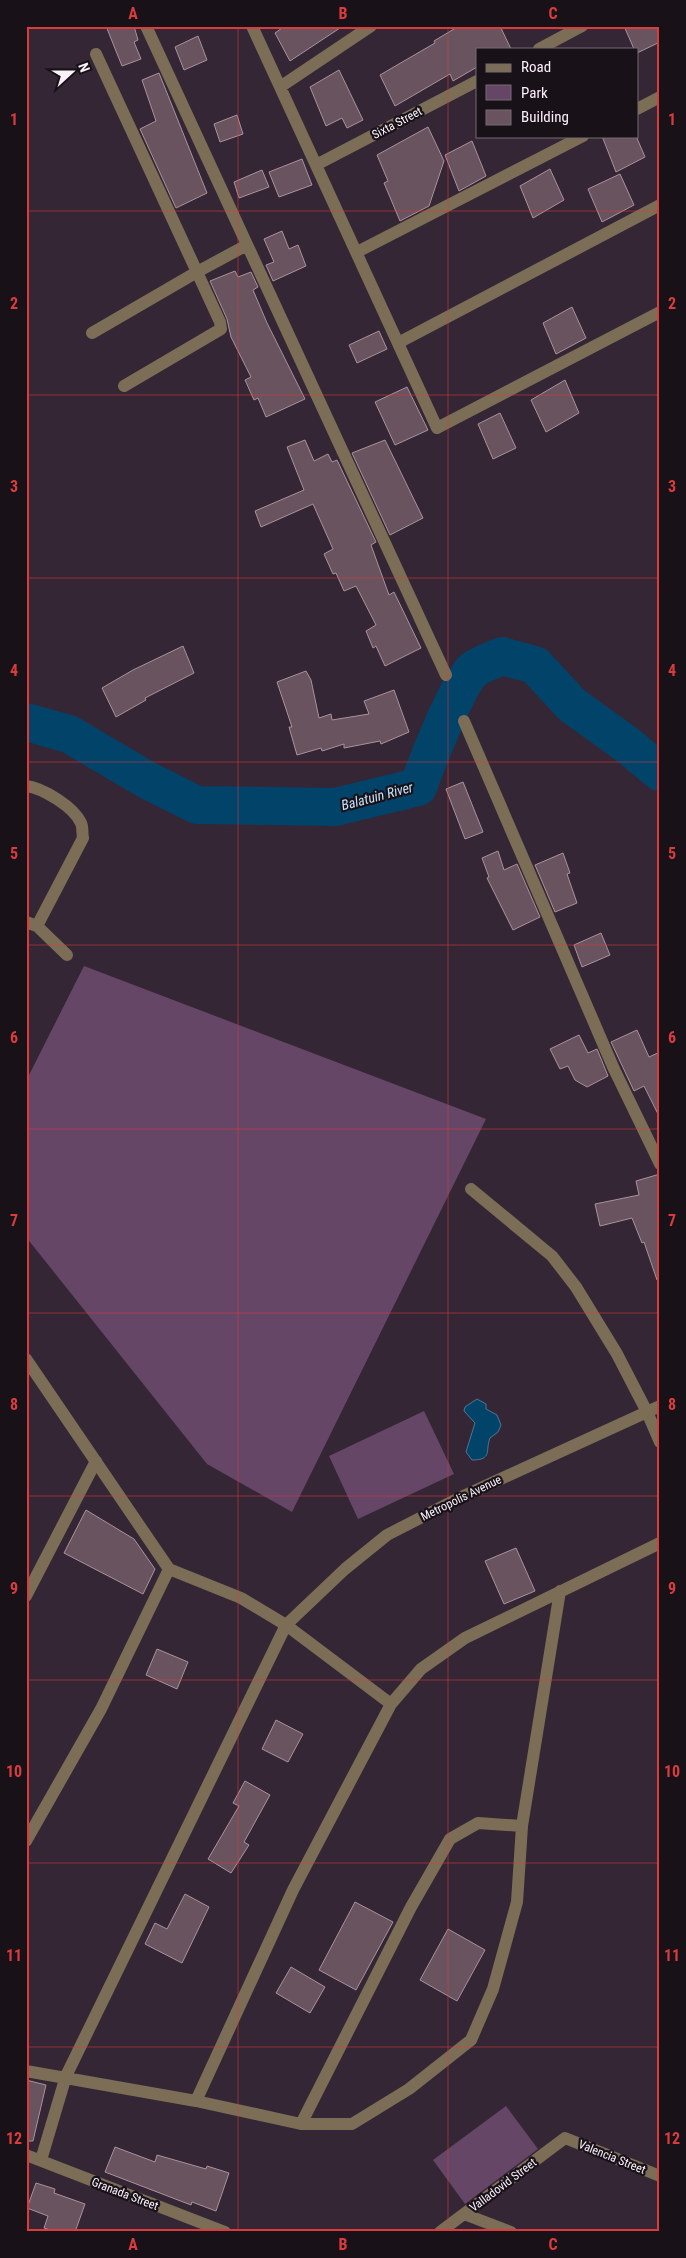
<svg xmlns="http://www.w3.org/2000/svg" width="686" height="2258" viewBox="0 0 686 2258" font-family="'Roboto Condensed',sans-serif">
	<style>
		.green { fill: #654666 }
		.water { fill: #02436a; stroke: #4c7795 }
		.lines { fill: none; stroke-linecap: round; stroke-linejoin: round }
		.river { stroke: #02436a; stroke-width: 38 }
		.building { fill: #69535e; stroke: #aa929d }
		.minor { stroke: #7c6e56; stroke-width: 12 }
		.grid { fill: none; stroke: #da3c3d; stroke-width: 1; stroke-opacity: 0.55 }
		.labels { text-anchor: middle; stroke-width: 4.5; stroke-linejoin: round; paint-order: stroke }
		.street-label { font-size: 12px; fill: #faf0fa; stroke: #181218 }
		.water-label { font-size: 14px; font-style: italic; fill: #c3e1fb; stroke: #181218 }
		.neatline { fill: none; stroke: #da3c3d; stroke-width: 2 }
		.grid-label { font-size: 16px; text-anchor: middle; font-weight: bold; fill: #da3c3d }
	</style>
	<rect width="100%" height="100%" fill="#352635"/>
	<path class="green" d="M 84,966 L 486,1119 L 292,1512 L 207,1464 L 26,1237 L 26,1081 Z
		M 424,1411 L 454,1474 L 358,1519 L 329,1456 Z
		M 506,2106 L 538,2149 L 465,2204 L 433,2160 Z"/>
	<path class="water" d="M 477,1399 L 486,1404 L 486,1409 L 497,1415 L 501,1425 L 498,1432 L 490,1438 C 485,1450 493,1460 472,1460 L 466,1452 L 475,1423 L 464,1411 L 465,1407 Z"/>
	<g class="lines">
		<path class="river" d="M 26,722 L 69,734 L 147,780 L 197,805 L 335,807 L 418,787 C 426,765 458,682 474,669 C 482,664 493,660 502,656 L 535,665 L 572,705 L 626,744 L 660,772"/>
	</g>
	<path class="building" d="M 106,26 L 134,26 L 138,40 L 134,42 L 141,59 L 122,66 Z
		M 285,26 L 343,26 L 290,61 L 275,33 Z
		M 459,26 L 500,26 L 511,49 L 477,49 L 477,67 L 453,81 L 450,74 L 395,106 L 380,75 L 435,43 L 434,41 Z
		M 624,26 L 660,26 L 660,42 L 637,53 L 637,49 L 634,49 Z
		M 198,36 L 207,60 L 184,70 L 175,47 Z
		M 339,70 L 363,120 L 347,128 L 342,118 L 326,126 L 310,87 Z
		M 159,73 L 207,193 L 176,208 L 140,129 L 156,121 L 142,80 Z
		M 237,115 L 243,134 L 220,142 L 214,124 Z
		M 428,127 L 444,161 L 429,206 L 400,221 L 384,183 L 388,181 L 377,155 Z
		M 602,136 L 636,136 L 645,157 L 616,172 Z
		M 472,141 L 486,176 L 459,191 L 445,155 Z
		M 302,159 L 312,185 L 279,197 L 269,172 Z
		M 550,169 L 564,200 L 533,218 L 520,186 Z
		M 262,170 L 269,187 L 239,198 L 234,182 Z
		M 620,174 L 634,205 L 602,222 L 588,189 Z
		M 282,231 L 289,249 L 298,245 L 306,266 L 273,281 L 266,265 L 274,262 L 264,239 Z
		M 235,271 L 238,277 L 251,272 L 258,287 L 253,290 L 267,323 L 305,399 L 266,417 L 258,398 L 254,400 L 245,380 L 251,377 L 231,337 L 227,319 L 210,281 Z
		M 572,307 L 586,338 L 556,354 L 543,323 Z
		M 379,331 L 387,349 L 357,363 L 349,345 Z
		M 565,380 L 579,413 L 546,432 L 531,400 Z
		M 407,387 L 428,430 L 395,445 L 375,402 Z
		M 500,413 L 516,448 L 493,459 L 478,424 Z
		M 305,440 L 314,461 L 328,454 L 332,462 L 337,460 L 376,542 L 371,545 L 389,595 L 394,592 L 421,648 L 385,666 L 376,646 L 373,648 L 366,631 L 376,625 L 356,586 L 344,591 L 336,573 L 333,574 L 324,554 L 333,549 L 313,504 L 261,527 L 255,511 L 304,490 L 287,447 Z
		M 385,440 L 423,518 L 390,535 L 352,453 Z
		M 183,646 L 194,673 L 145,698 L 146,700 L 116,717 L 102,688 L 133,670 Z
		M 306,671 L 311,680 L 319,718 L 331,714 L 332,720 L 369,714 L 364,701 L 394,690 L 409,732 L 381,744 L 380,741 L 344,748 L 344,744 L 322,751 L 321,748 L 297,755 L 289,727 L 292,727 L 277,682 Z
		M 463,782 L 483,832 L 465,839 L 446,789 Z
		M 498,851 L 504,870 L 517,864 L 540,917 L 513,930 L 487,878 L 489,877 L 482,858 Z
		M 563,853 L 570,873 L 567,874 L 577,903 L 555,912 L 535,865 Z
		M 601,933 L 610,955 L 582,967 L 574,945 Z
		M 637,1030 L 649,1057 L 660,1052 L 660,1118 L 644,1086 L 634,1091 L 611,1042 Z
		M 579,1035 L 588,1053 L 597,1049 L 608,1076 L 587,1087 L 575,1080 L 568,1066 L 560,1069 L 550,1049 Z
		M 660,1174 L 660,1280 L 657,1280 L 644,1242 L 642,1243 L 632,1218 L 600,1226 L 595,1204 L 639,1195 L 636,1181 Z
		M 86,1510 L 134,1539 L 155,1569 L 143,1594 L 64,1553 Z
		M 516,1548 L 535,1591 L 504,1604 L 485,1561 Z
		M 157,1649 L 188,1662 L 177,1689 L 146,1675 Z
		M 276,1720 L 303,1734 L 288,1762 L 262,1749 Z
		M 245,1781 L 270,1795 L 244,1842 L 249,1845 L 231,1873 L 208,1859 L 239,1806 L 233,1803 Z
		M 185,1894 L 209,1907 L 182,1963 L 145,1944 L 155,1923 L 167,1929 Z
		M 355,1902 L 393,1922 L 356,1990 L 319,1970 Z
		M 448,1929 L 485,1950 L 457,2001 L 420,1980 Z
		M 291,1967 L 325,1987 L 310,2013 L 276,1993 Z
		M 26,2080 L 46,2085 L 33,2141 L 26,2141 Z
		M 115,2147 L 155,2162 L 157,2155 L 206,2169 L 207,2166 L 229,2173 L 216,2211 L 192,2202 L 191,2205 L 105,2172 Z
		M 36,2183 L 55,2189 L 54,2193 L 85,2204 L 75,2232 L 56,2232 L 44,2228 L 48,2216 L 27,2208 Z"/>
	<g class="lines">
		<path class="minor" d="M 146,26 L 446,675
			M 252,26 L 437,428 L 660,312
			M 539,49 L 582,26
			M 96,54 L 197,272 L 247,245
			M 280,87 L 371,26
			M 637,109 L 660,97
			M 316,165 L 477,81
			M 357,252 L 583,136
			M 92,333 L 197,272 L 220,322 L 221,329 L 124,386
			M 398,343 L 660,205
			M 464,721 L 614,1069 L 660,1164
			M 26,786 C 43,788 74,807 81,823 C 83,827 82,833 83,838 L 37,926
			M 26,922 L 37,926 L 67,955
			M 471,1189 L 552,1256 L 576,1287 L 617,1354 L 647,1412 L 660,1442
			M 26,1359 L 169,1569 L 241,1598 L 286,1625 L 391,1704
			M 26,1596 L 96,1461
			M 26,1841 L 101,1709 L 169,1569
			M 26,2071 L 196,2101 L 301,2124 L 352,2124 L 409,2089 L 471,2040 L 493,1989 L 517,1902 L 522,1826 L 560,1591
			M 196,2101 L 293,1890 L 391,1704 L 421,1669 L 465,1638 L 660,1543
			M 301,2124 L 411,1907 L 450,1839 L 478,1823 L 522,1826
			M 26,2155 L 225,2232
			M 41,2160 L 66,2076 L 286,1625 L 345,1569 L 387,1535 L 457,1499 L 660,1406
			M 464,2214 L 511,2232
			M 440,2232 L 565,2138 L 660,2176"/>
	</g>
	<path class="grid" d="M 238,26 L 238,2232M 448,26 L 448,2232M 26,211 L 660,211M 26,395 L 660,395M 26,578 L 660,578M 26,762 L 660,762M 26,945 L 660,945M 26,1129 L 660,1129M 26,1313 L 660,1313M 26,1496 L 660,1496M 26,1680 L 660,1680M 26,1863 L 660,1863M 26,2047 L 660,2047"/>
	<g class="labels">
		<g class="street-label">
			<text transform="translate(397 123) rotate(-28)" y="4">Sixta Street</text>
			<text transform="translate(461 1498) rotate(-26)" y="4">Metropolis Avenue</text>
			<text transform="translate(612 2157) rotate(22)" y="4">Valencia Street</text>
			<text transform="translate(503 2185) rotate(-37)" y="4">Valladovid Street</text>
			<text transform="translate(125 2194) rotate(21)" y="4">Granada Street</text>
		</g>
		<g class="water-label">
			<text transform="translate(377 796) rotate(-15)" y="5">Balatuin River</text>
		</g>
	</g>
	<rect width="686" height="2258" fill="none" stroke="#181218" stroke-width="55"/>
	<rect x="476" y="48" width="162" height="90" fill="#181218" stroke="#726b72"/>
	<rect x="486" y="64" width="25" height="8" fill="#7c6e56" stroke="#726b72"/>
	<text x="521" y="72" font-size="15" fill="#faf0fa">Road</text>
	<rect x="486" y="85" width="25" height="15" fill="#654666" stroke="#726b72"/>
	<text x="521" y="98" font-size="15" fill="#faf0fa">Park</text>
	<rect x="486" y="110" width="25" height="15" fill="#69535e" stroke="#726b72"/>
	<text x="521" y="122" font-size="15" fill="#faf0fa">Building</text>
	<g transform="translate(72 72) rotate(69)" stroke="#181218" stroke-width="4" paint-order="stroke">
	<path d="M0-4L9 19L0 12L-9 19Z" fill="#faf0fa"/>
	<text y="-8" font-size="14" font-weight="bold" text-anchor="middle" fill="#faf0fa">N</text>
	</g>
	<rect x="28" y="28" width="630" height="2202" class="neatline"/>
	<g class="grid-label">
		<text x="133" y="19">A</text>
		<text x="343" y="19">B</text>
		<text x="553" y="19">C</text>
		<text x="14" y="125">1</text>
		<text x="672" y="125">1</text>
		<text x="14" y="309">2</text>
		<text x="672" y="309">2</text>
		<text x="14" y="492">3</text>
		<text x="672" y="492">3</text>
		<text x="14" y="676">4</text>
		<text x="672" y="676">4</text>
		<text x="14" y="859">5</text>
		<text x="672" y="859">5</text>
		<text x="14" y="1043">6</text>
		<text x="672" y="1043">6</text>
		<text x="14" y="1226">7</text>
		<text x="672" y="1226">7</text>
		<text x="14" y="1410">8</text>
		<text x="672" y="1410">8</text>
		<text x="14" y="1594">9</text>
		<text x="672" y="1594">9</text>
		<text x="14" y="1777">10</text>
		<text x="672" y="1777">10</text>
		<text x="14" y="1961">11</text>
		<text x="672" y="1961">11</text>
		<text x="14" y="2144">12</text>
		<text x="672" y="2144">12</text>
		<text x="133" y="2250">A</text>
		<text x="343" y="2250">B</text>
		<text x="553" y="2250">C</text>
	</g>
</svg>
